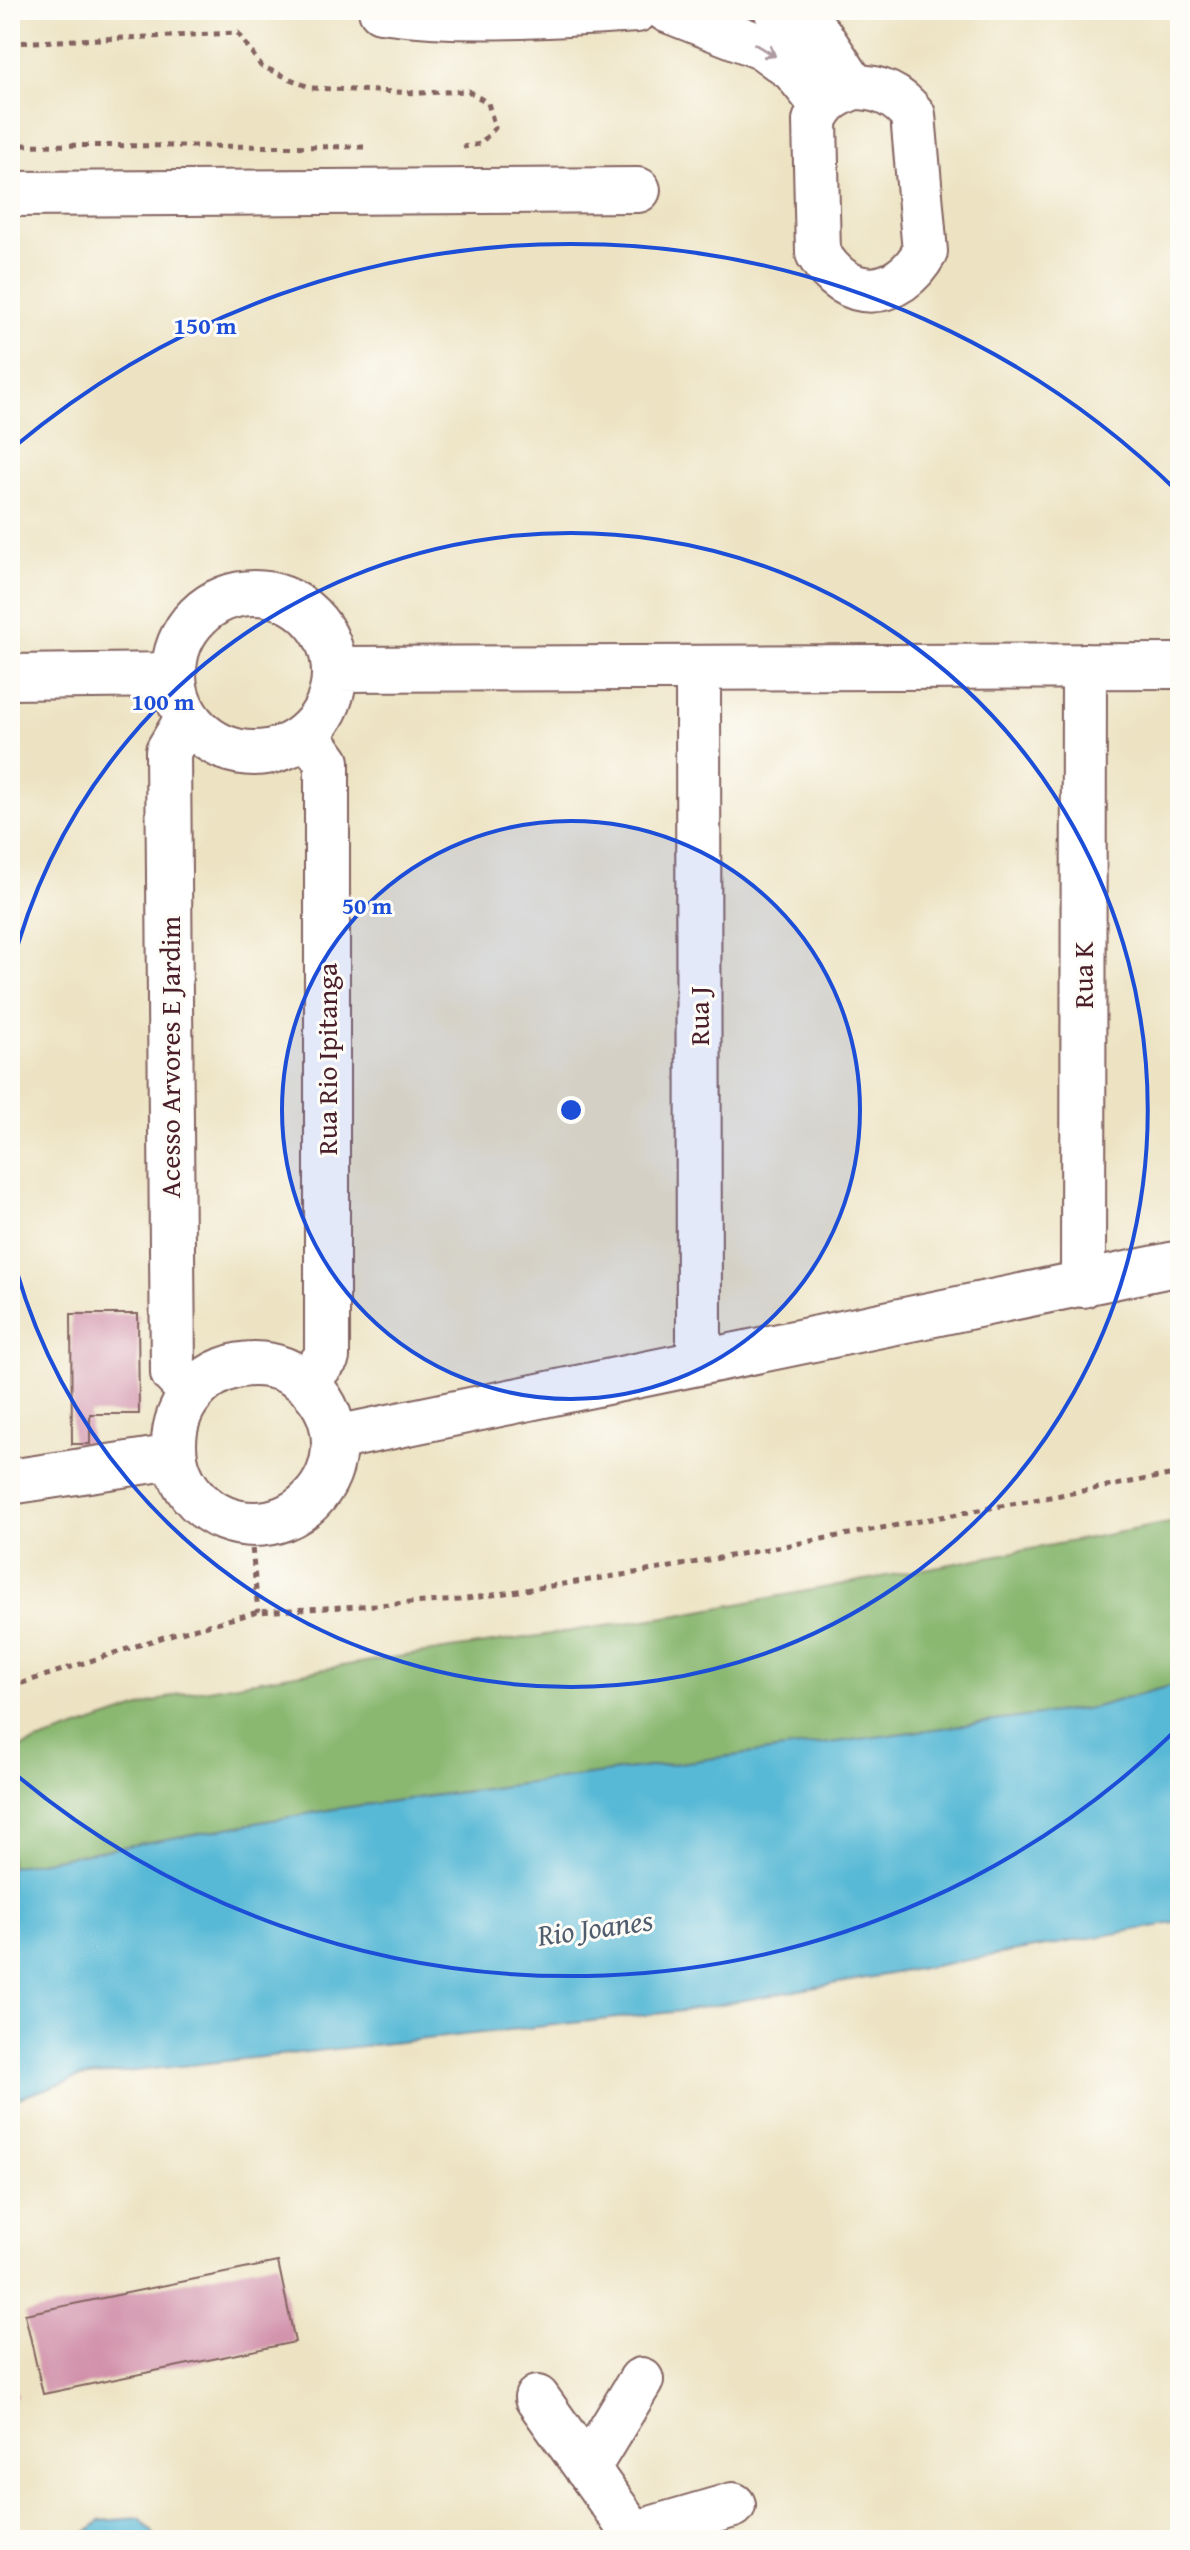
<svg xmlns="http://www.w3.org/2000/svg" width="1190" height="2550" viewBox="0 0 1190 2550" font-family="'Gentium Book Plus',serif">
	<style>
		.forest { fill: #8ab871; stroke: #6a6c4e; stroke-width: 2 }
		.water { fill: #58b9d6; stroke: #516c80; stroke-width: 2 }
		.building { fill: #d191aa }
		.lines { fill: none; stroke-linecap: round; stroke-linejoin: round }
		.minor-casing { stroke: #836460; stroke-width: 48 }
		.path { stroke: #836460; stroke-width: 5; stroke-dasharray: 6 6; stroke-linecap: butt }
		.minor { stroke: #fff; stroke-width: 44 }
		.oneway { stroke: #ae9aa0 }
		.ring { fill: none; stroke: #1d4ed8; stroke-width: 4 }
		.labels { text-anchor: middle; stroke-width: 6; stroke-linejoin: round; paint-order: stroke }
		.street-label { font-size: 28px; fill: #4a1f2b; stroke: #fdfcf7 }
		.water-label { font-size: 30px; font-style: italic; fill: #505d6f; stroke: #fdfcf7 }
		.centre { fill: #1d4ed8; stroke: #fdfcf7; stroke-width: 4 }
		.ring-label { font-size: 24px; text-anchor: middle; font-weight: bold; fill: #1d4ed8; stroke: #fdfcf7; stroke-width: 6; stroke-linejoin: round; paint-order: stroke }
	</style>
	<rect width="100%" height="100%" fill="#fdfcf7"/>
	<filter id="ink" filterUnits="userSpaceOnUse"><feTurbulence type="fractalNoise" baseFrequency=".0125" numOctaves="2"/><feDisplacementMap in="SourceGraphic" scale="16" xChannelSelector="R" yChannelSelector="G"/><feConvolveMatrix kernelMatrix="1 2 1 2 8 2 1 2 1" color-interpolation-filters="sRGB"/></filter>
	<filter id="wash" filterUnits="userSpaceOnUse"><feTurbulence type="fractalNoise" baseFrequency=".006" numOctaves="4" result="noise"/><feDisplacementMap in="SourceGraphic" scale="32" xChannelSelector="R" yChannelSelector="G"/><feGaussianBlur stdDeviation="1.8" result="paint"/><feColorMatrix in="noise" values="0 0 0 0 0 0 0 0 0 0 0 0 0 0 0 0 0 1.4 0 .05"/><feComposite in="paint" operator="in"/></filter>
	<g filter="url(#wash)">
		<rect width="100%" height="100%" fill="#ede3c3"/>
		<path class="forest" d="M 1180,1521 L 1180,1683 L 1092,1708 L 334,1809 L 10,1867 L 10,1751 L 179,1694 L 377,1660 L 679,1615 Z"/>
		<path class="water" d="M 1180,1683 L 1180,1922 L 682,2011 L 80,2077 L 10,2101 L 10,1867 L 334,1809 L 1092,1708 Z
			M 140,2518 L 153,2533 L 155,2540 L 77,2540 L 100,2521 Z"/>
		<g id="blocks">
			<path class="building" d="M 71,1314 L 138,1314 L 139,1414 L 90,1414 L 90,1444 L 72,1444 Z
				M 278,2262 L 295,2342 L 43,2394 L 25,2314 Z
				M 11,2374 L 17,2396 L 10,2399 L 10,2375 Z"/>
		</g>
	</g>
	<g filter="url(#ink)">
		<use href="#blocks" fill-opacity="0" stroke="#836460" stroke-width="2"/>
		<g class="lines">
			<defs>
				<path id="minor" d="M 381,10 C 465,22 553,15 637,10
					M 667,10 L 764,48 L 794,70 L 822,105
					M 776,10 L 819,34 L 854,87
					M 854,87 C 879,87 898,95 913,115 L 925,252 C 898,301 846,303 818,253 L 815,121 C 823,101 834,95 854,87 Z
					M 10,194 L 638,190
					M174 673a80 80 0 1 1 160 0a80 80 0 1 1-160 0Z
					M 698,668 L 699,1363
					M 334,669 L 1180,666
					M 10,677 L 174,675
					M 187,719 L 168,751 L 173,1373 L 192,1393
					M 1083,1285 L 1084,666
					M174 1444a80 80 0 1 1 160 0a80 80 0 1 1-160 0Z
					M 306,1382 L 327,1357 L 327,762 L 307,735
					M 336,1438 L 1180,1263
					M 10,1482 L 174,1457
					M 537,2398 L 638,2540
					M 587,2469 L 641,2380
					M 633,2534 L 733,2505"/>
			</defs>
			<use href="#minor" class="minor-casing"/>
			<path class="path" d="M 10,43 L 238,33 L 261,66 L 311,88 L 419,93 L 468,91 L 488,103 L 495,128 L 480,144 L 463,147
				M 10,145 L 369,147
				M 250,1525 L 258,1612
				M 10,1687 L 173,1634 L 258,1612 L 460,1600 L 654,1570 L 1180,1473"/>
			<use href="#minor" class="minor"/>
		</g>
		<defs><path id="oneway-shaft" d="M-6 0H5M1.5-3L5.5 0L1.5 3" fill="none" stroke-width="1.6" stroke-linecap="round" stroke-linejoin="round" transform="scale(2)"/></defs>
		<use class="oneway" href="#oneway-shaft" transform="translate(765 50) rotate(31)"/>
	</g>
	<circle cx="571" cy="1110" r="289" fill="#1d4ed8" fill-opacity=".12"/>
	<g class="ring">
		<circle cx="571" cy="1110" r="289"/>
		<path d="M11 970A577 577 0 1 1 11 1250"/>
		<path d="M1178 1728A866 866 0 0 1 14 1773M14 447A866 866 0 0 1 1178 492"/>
	</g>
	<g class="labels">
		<g class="street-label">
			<text transform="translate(1083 975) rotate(-90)" y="10">Rua K</text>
			<text transform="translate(699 1016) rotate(-90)" y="10">Rua J</text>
			<text transform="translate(170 1057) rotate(-90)" y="10">Acesso Arvores E Jardim</text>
			<text transform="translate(327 1059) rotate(-90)" y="10">Rua Rio Ipitanga</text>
		</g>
		<g class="water-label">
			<text transform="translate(595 1928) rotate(-8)" y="10">Rio Joanes</text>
		</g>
	</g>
	<circle cx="571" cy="1110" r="12" class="centre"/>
	<g class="ring-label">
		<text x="205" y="334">150 m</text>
		<text x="163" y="710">100 m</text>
		<text x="367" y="914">50 m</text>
	</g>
	<rect width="1190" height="2550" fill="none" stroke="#fdfcf7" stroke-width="40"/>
</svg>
